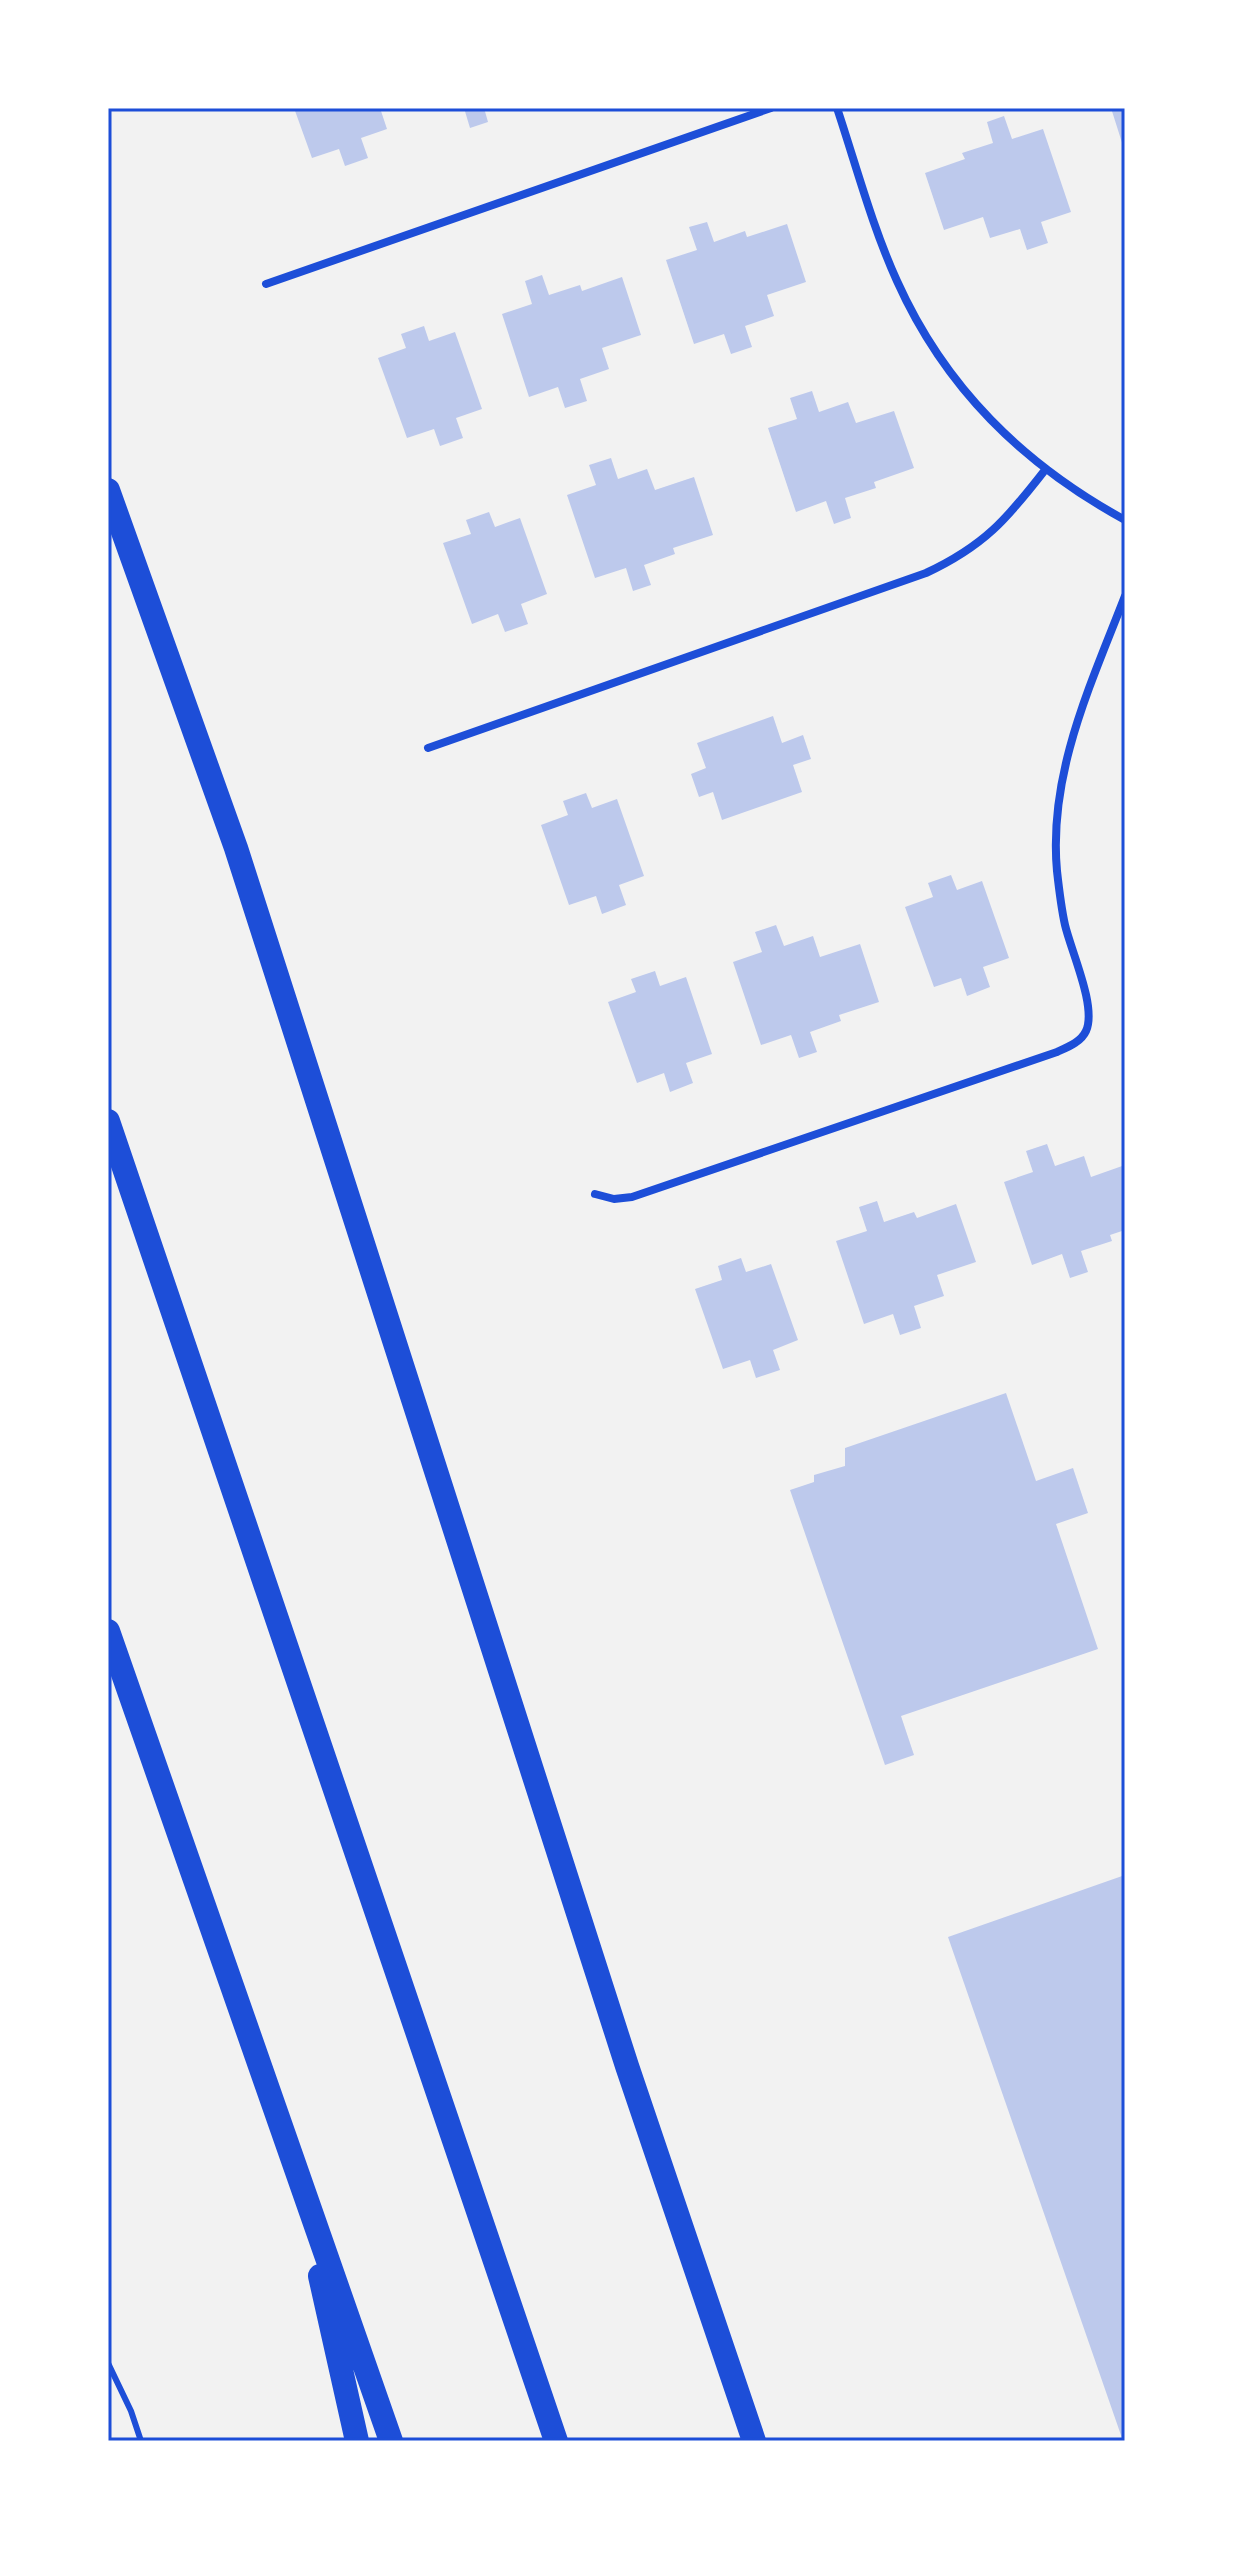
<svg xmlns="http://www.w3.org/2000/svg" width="1233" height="2549" viewBox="0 0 1233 2549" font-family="'Nunito Sans',sans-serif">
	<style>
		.building { fill: #bdc9ec }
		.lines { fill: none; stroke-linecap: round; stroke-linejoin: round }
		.service { stroke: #1d4ed8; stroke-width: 6 }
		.minor { stroke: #1d4ed8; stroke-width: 8 }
		.motorway { stroke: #1d4ed8; stroke-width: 24 }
		.neatline { fill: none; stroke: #1d4ed8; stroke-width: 3 }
	</style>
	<rect width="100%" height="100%" fill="#f2f2f2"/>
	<path class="building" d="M 294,108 L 380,108 L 387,129 L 361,138 L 368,158 L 345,166 L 339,149 L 312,158 Z
		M 464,108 L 484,108 L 488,122 L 470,128 Z
		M 1111,108 L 1125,108 L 1125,149 L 1124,149 Z
		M 1004,116 L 1012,139 L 1043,129 L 1071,212 L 1041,222 L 1048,243 L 1027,250 L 1020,229 L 990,238 L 983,217 L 944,230 L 925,173 L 965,159 L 962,153 L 993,143 L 987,122 Z
		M 707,222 L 714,242 L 745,231 L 747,237 L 787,224 L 806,282 L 767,295 L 774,316 L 745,326 L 752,347 L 731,354 L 724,334 L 694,344 L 666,260 L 697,250 L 689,227 Z
		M 542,275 L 549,295 L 580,285 L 582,291 L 622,277 L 641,335 L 602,348 L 609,369 L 580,379 L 587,401 L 565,408 L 558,387 L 529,397 L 502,314 L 532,304 L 525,281 Z
		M 424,326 L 429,341 L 455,332 L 482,409 L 456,418 L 463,438 L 440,446 L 434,429 L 407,438 L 378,358 L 406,348 L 401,334 Z
		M 812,391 L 819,412 L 848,402 L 856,423 L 894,411 L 914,468 L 874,482 L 876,488 L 845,498 L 851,518 L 834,524 L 826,501 L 796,512 L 768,428 L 797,419 L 790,398 Z
		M 611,458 L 618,479 L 647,469 L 655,490 L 694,477 L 713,535 L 673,548 L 675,554 L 644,565 L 651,585 L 633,591 L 626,568 L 595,578 L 567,495 L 596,485 L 589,465 Z
		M 489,512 L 495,527 L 520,518 L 547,594 L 521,604 L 528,624 L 505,632 L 498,614 L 472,624 L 443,543 L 471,534 L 466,520 Z
		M 773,716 L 782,743 L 803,735 L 811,759 L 793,765 L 802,792 L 722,820 L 713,792 L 699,797 L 691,774 L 706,768 L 697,743 Z
		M 586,793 L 592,808 L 617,799 L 644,876 L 619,885 L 626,905 L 602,914 L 596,896 L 569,905 L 541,825 L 568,815 L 563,801 Z
		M 951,875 L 957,890 L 982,881 L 1009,958 L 983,967 L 990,987 L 967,996 L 961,978 L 934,987 L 905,907 L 933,897 L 928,883 Z
		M 776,925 L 784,946 L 813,936 L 820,957 L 860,944 L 879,1002 L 839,1015 L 841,1021 L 810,1032 L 817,1052 L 799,1058 L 791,1035 L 761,1045 L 733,962 L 762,952 L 755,932 Z
		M 655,971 L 660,986 L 686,977 L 712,1054 L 686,1063 L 693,1083 L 670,1092 L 664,1073 L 637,1083 L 608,1002 L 636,992 L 631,979 Z
		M 1047,1144 L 1055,1166 L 1084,1156 L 1091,1177 L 1125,1165 L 1125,1230 L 1110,1235 L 1112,1241 L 1081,1251 L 1088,1272 L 1070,1278 L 1062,1254 L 1032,1265 L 1004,1182 L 1033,1172 L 1026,1151 Z
		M 877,1201 L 884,1222 L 914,1212 L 917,1218 L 956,1204 L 976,1262 L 937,1275 L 944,1296 L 914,1306 L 921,1328 L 900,1335 L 893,1314 L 864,1324 L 836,1241 L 867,1231 L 859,1207 Z
		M 741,1258 L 746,1272 L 771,1264 L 798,1340 L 773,1350 L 780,1370 L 756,1378 L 750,1360 L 723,1369 L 695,1289 L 722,1280 L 718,1266 Z
		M 1006,1393 L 1036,1481 L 1073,1468 L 1088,1513 L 1056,1524 L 1098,1649 L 901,1716 L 914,1755 L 885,1765 L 790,1490 L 814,1482 L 814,1475 L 845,1466 L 845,1448 Z
		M 1125,1875 L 1125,2441 L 1123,2441 L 948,1937 Z"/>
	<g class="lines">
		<path class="service" d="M 108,2363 L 131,2411 L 141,2441"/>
		<path class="minor" d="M 837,108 C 856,165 872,226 897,281 C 945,388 1023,464 1125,520
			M 266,284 L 771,108
			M 428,748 L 926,573 C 984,546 1007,519 1045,470
			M 595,1194 L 614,1199 L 632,1197 L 1057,1052 C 1068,1047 1081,1042 1086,1031 C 1097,1007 1071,951 1065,925 C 1061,907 1059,889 1057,871 C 1048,774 1091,684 1125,596"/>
		<path class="motorway" d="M 108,490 L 236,848 L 627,2066 L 754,2441
			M 108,1121 L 556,2441
			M 108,1631 L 391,2441
			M 320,2276 L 357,2441"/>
	</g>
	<rect width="1233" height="2549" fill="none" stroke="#ffffff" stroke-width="220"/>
	<rect x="110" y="110" width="1013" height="2329" class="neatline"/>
</svg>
